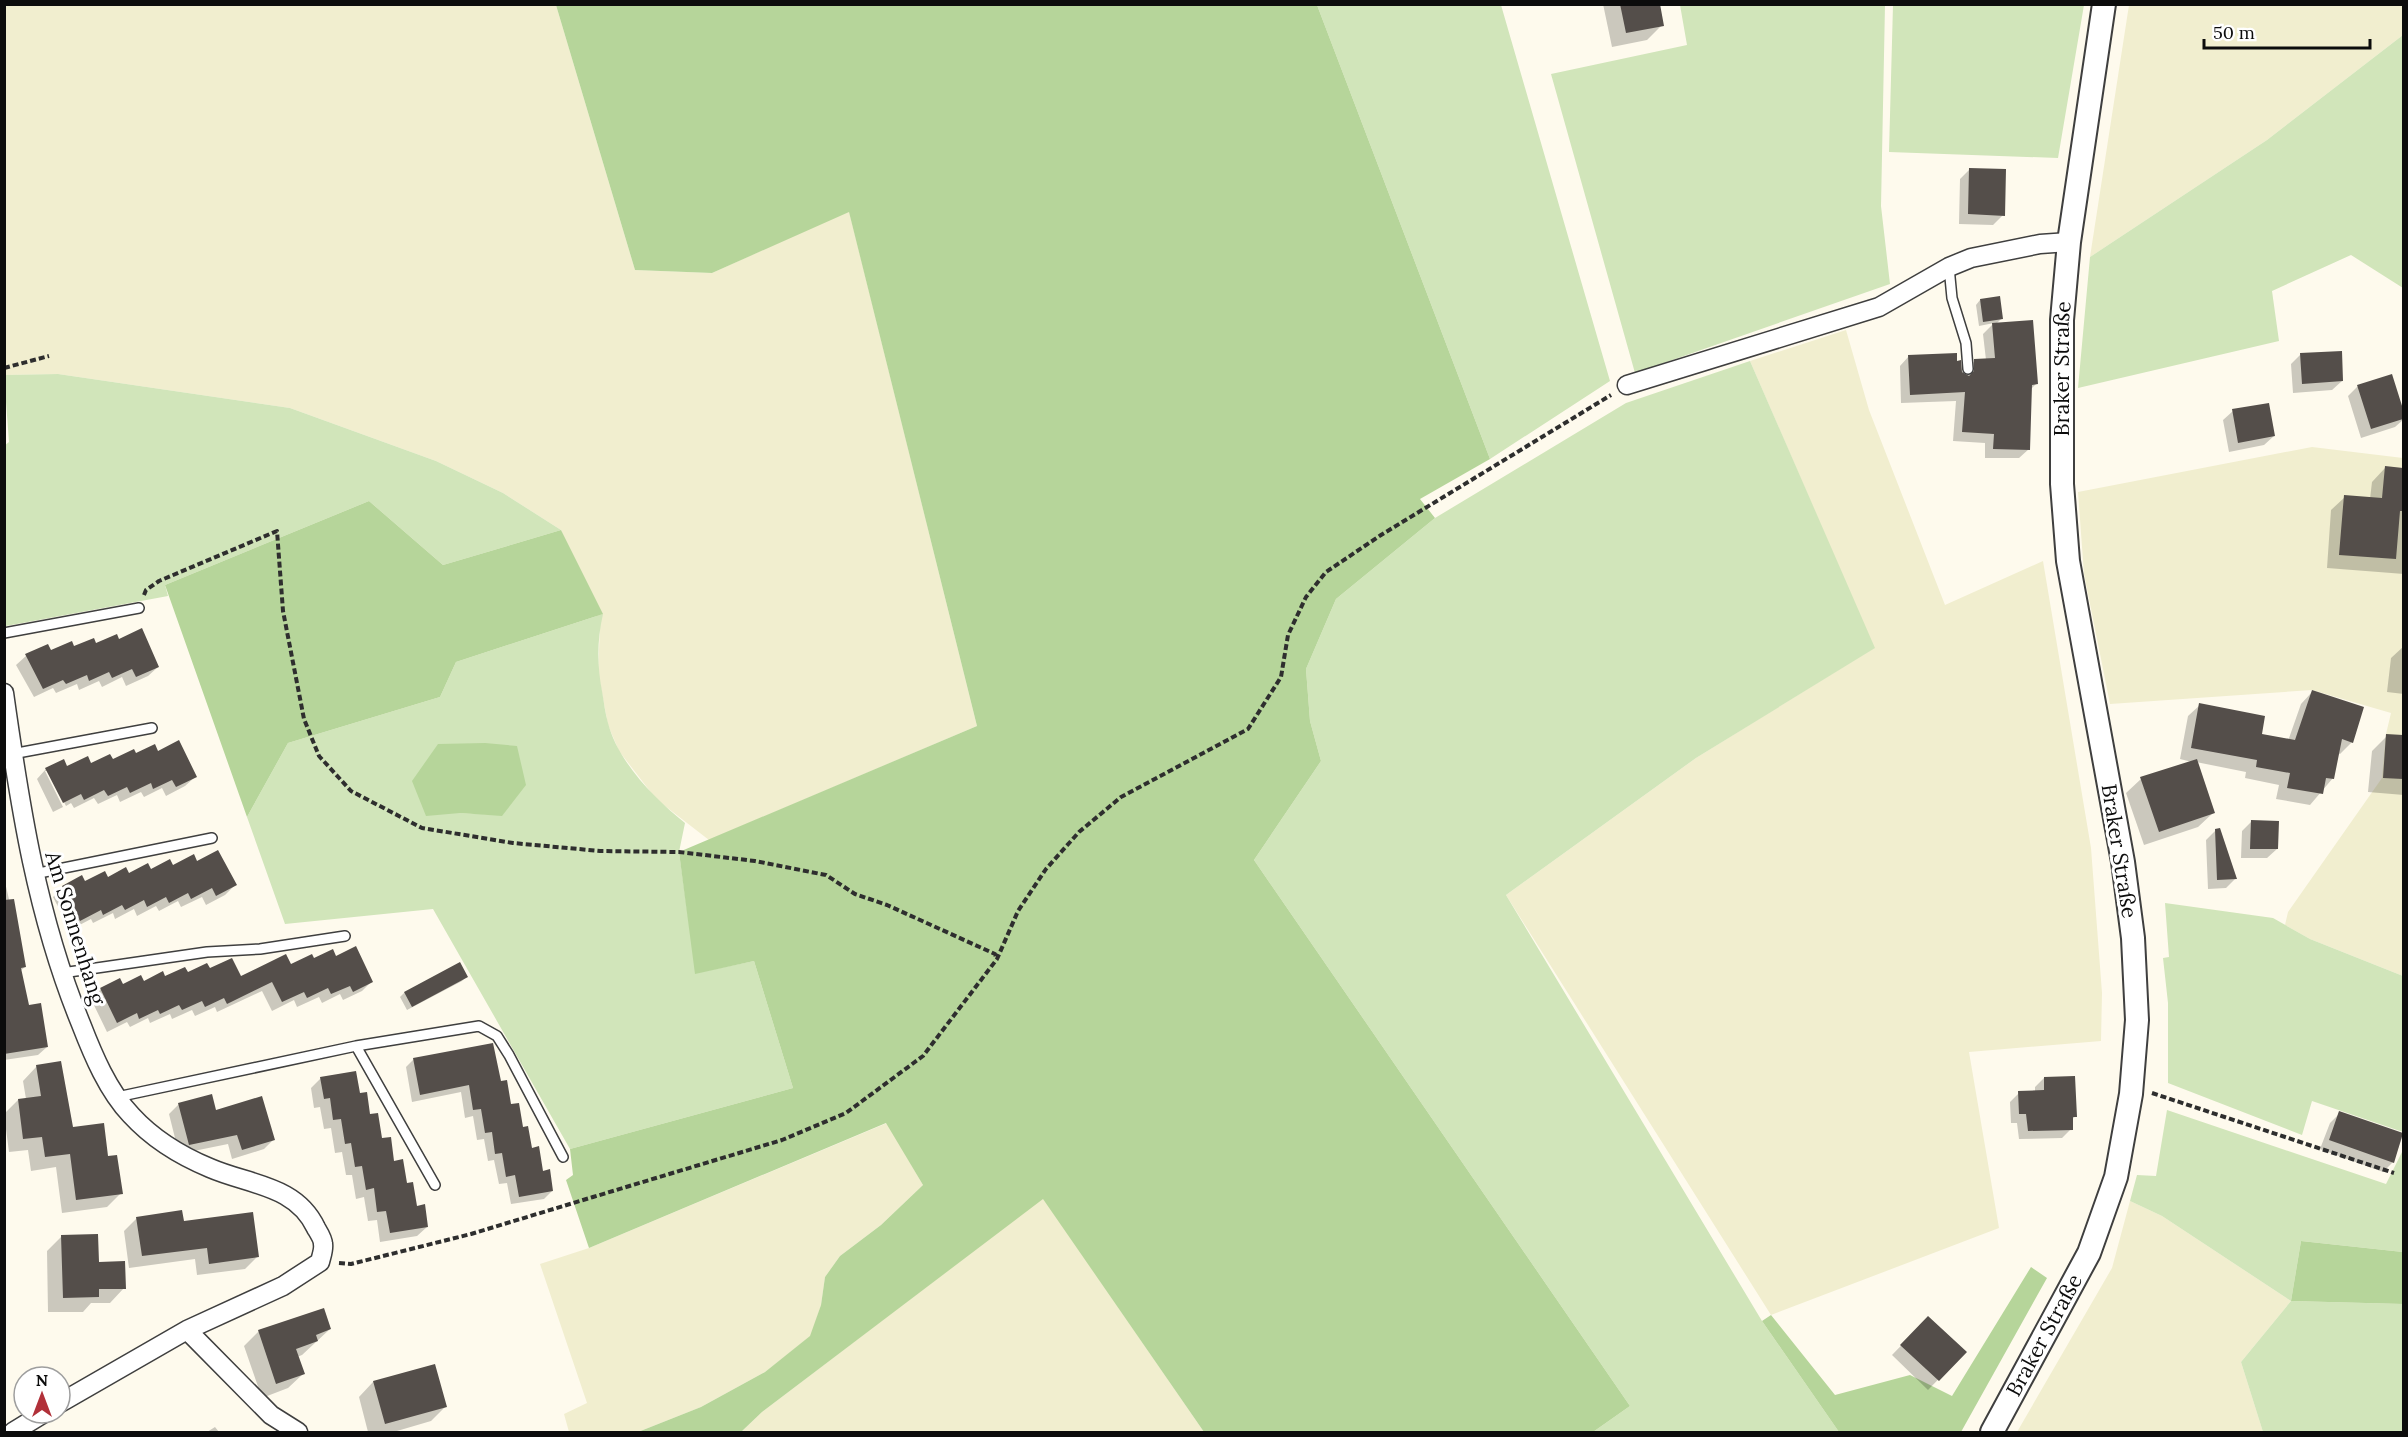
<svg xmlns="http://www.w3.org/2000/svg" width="2408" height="1437" viewBox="0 0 2408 1437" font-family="Lora,serif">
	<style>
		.farmland { fill: #f1eecf }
		.green { fill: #d1e5ba; fill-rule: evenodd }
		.forest { fill: #b6d59a }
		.shadow { fill: #0003 }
		.building { fill: #544e4a }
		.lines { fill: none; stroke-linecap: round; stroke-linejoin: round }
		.service-casing { stroke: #3f3f3f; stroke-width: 12 }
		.minor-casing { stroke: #3f3f3f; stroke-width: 21 }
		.tertiary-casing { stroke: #3f3f3f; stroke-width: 26 }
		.path { stroke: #2e2e2e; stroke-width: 4; stroke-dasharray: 6 3; stroke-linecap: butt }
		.service { stroke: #fff; stroke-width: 9 }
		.minor { stroke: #fff; stroke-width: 18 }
		.tertiary { stroke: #fff; stroke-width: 22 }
		.labels { text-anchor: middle; stroke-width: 6; stroke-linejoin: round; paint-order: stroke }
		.street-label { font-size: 21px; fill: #0c0c0c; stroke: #fff }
	</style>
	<rect width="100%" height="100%" fill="#fefaed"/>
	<path class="farmland" d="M 9,4 L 556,5 L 635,270 L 712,273 L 849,211 L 977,726 L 709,840 L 656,799 L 619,751 L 608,725 L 598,672 L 600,627 L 561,530 L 503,493 L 436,461 L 290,408 L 58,374 L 5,375 L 4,6 Z
		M 2129,5 L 2403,5 L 2403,35 L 2267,140 L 2090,257 Z
		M 1846,330 L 1869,410 L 1945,605 L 2043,561 L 2091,848 L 2102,993 L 2101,1041 L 1969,1052 L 1999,1228 L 1771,1315 L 1506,895 L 1696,758 L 1874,648 L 1750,361 Z
		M 2312,447 L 2403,458 L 2403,976 L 2310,939 L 2285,925 L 2288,912 L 2382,778 L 2386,734 L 2391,713 L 2312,690 L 2110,704 L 2084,574 L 2078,492 Z
		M 887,1123 L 923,1185 L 881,1225 L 840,1256 L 825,1277 L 821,1305 L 811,1336 L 765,1372 L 701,1407 L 638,1432 L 569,1432 L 564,1414 L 587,1403 L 540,1264 L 589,1248 Z
		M 1043,1198 L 1204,1432 L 741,1432 L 762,1412 Z
		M 2130,1201 L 2162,1216 L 2291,1301 L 2241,1362 L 2263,1432 L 2017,1432 L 2112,1268 Z"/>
	<path class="green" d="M 1317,5 L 1501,5 L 1610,381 L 1490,459 Z
		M 1680,5 L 1885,5 L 1881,206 L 1890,284 L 1635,373 L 1551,74 L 1687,45 Z
		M 1893,5 L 2084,5 L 2058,158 L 1889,152 Z
		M 2403,35 L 2403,288 L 2351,255 L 2272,291 L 2279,341 L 2078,388 L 2090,257 L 2267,140 Z
		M 1750,361 L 1875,648 L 1696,758 L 1506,895 L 1762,1321 L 1839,1432 L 1593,1432 L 1630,1406 L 1254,860 L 1321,761 L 1310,721 L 1306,669 L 1336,599 L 1435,518 L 1626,403 Z
		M 58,374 L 290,408 L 436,461 L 503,493 L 561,530 L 443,565 L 369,501 L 165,585 L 168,596 L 6,626 L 4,446 L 9,442 L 4,375 Z
		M 603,614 C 597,640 597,665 602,691 C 604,702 605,713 608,723 C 618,762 655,799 685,823 L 679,852 L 696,973 L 754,961 L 793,1088 L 570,1149 L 433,909 L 285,924 L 247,817 L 288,743 L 440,697 L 456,662 ZM 525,785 L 502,815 L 460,813 Z
		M 2165,903 L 2273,918 L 2310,939 L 2403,976 L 2403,1132 L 2312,1101 L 2302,1135 L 2168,1083 L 2168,1003 L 2163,958 L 2169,957 Z
		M 2167,1110 L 2386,1184 L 2403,1150 L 2403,1252 L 2301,1241 L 2291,1301 L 2403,1304 L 2403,1432 L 2263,1432 L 2241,1362 L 2291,1301 L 2162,1216 L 2130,1201 L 2137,1175 L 2156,1176 Z"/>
	<path class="forest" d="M 556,5 L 1317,5 L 1490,459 L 1420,499 L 1435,518 L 1336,599 L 1306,669 L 1310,721 L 1321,761 L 1254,860 L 1630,1406 L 1593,1432 L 1204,1432 L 1043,1199 L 762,1412 L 741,1432 L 638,1432 L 701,1407 L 765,1372 L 810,1336 L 821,1305 L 825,1277 L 840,1256 L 881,1225 L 923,1185 L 886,1123 L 589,1248 L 566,1180 L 573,1175 L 570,1149 L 793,1088 L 754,961 L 695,974 L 679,852 L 977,726 L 849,212 L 712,273 L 635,270 Z
		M 369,501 L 443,565 L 561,530 L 603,614 L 456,662 L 440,697 L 288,743 L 247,817 L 165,585 Z
		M 485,743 L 517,746 L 526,785 L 502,816 L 460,813 L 426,816 L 412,781 L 438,744 Z
		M 2301,1241 L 2403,1252 L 2403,1304 L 2291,1301 Z
		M 2031,1267 L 2047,1278 L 1961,1432 L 1839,1432 L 1762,1321 L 1771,1315 L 1835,1395 L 1910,1375 L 1952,1396 Z"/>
	<path class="shadow" d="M 1603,4 L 1658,4 L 1662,25 L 1647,40 L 1612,47 Z
		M 1970,169 L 2003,215 L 1993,225 L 1959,224 L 1960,179 Z
		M 1980,300 L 2002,318 L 1996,324 L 2036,384 L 2030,390 L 2029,449 L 2019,458 L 1985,458 L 1985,443 L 1953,441 L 1956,401 L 1901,403 L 1900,366 L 1909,356 L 1955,362 L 1961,373 L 1965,376 L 1965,370 L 1975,361 L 1986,360 L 1983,334 L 1994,323 L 1979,326 L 1976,305 Z
		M 2301,354 L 2342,381 L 2332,390 L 2293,393 L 2291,364 Z
		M 2391,376 L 2404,419 L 2395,427 L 2361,438 L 2348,396 L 2357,387 Z
		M 2233,411 L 2274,436 L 2264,445 L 2229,452 L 2223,420 Z
		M 2385,468 L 2404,469 L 2404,574 L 2327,568 L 2331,510 L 2345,497 L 2370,499 L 2372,482 Z
		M 118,641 L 158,667 L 148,676 L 126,686 L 122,677 L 102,687 L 99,681 L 79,690 L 77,684 L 56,693 L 53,688 L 34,697 L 16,665 L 26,656 Z
		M 2404,646 L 2404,694 L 2387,692 L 2391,658 Z
		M 2312,692 L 2352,742 L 2340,754 L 2338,753 L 2333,778 L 2310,805 L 2276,799 L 2279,785 L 2245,778 L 2246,772 L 2196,762 L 2213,813 L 2198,827 L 2144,845 L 2126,793 L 2141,779 L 2192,762 L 2180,759 L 2188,716 L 2200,705 L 2260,735 L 2288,741 L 2301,704 Z
		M 2387,736 L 2404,737 L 2404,795 L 2368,792 L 2372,751 Z
		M 157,753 L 195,777 L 185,786 L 166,796 L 162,788 L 144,797 L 141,792 L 120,802 L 117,795 L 98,804 L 94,798 L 74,808 L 71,803 L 66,806 L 48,771 L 45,771 L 63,807 L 53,812 L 37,779 L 46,769 L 91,765 Z
		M 2252,821 L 2277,849 L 2267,858 L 2241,858 L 2242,831 Z
		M 2216,830 L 2235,879 L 2226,888 L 2208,889 L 2206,840 Z
		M 197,863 L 235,885 L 225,895 L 206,905 L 202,897 L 181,907 L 178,901 L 159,911 L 156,906 L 137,916 L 134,909 L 115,919 L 113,913 L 93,923 L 91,919 L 70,930 L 53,897 L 63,887 L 81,877 L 85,883 Z
		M 4,878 L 25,967 L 20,971 L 27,1006 L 47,1047 L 38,1055 L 4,1060 Z
		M 335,958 L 371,982 L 362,991 L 343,1000 L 340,994 L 322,1003 L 319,997 L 297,1007 L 294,1000 L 272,1011 L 262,991 L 217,1012 L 215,1007 L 195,1016 L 192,1010 L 172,1019 L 170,1014 L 150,1023 L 148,1018 L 130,1027 L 127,1022 L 107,1032 L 91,999 L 101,989 L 209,970 L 240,978 L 314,960 Z
		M 459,964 L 466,977 L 462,981 L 407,1010 L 400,997 L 404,993 Z
		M 414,1059 L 500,1082 L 552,1191 L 544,1199 L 511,1204 L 507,1183 L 499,1184 L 494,1160 L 488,1161 L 484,1139 L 477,1140 L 473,1116 L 465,1118 L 461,1092 L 412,1102 L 406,1067 Z
		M 37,1066 L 72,1129 L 107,1157 L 121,1193 L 107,1207 L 62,1213 L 56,1167 L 31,1171 L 28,1150 L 9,1152 L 4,1114 L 18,1100 L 26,1099 L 23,1081 Z
		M 321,1078 L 359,1095 L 427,1227 L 417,1236 L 380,1242 L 377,1220 L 368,1221 L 364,1197 L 356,1199 L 352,1175 L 346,1175 L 342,1152 L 335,1153 L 331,1128 L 324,1129 L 320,1107 L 314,1108 L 311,1088 Z
		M 2044,1078 L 2076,1116 L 2071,1120 L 2071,1129 L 2062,1138 L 2019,1139 L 2017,1123 L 2011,1123 L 2010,1102 L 2019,1093 L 2035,1092 L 2035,1087 Z
		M 179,1104 L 215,1112 L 274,1139 L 264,1149 L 232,1159 L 228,1144 L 179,1154 L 169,1114 Z
		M 2340,1113 L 2403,1135 L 2393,1162 L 2383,1172 L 2320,1149 L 2330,1123 Z
		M 137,1218 L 183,1223 L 258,1256 L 245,1269 L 197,1275 L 195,1259 L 129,1268 L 124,1231 Z
		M 62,1236 L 97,1263 L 124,1288 L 110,1303 L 91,1303 L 83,1312 L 48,1312 L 47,1251 Z
		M 1928,1318 L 1965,1352 L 1928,1390 L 1892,1355 Z
		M 330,1329 L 302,1355 L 297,1357 L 303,1374 L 288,1388 L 262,1398 L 244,1346 L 259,1331 Z
		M 434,1365 L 446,1406 L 431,1421 L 397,1431 L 398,1432 L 368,1432 L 359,1397 L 373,1382 Z
		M 215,1427 L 219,1432 L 207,1432 Z"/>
	<path class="building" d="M 1620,4 L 1660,4 L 1664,26 L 1626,33 Z
		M 1969,168 L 2006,169 L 2005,216 L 1968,214 Z
		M 2000,296 L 2003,319 L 1983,322 L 1980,299 Z
		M 2033,320 L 2038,384 L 2032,385 L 2030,450 L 1993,449 L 1994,434 L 1962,432 L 1965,392 L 1910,395 L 1908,355 L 1957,353 L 1957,361 L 1961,360 L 1962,372 L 1969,376 L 1974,371 L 1974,359 L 1995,358 L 1992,323 Z
		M 2342,351 L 2343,381 L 2302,384 L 2300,353 Z
		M 2392,374 L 2403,409 L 2403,419 L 2371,429 L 2357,385 Z
		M 2269,403 L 2275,436 L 2238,443 L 2232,409 Z
		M 2385,466 L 2403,468 L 2403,511 L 2400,511 L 2396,559 L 2339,555 L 2344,495 L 2382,498 Z
		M 142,628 L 159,667 L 136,677 L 132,669 L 112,678 L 109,672 L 89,681 L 87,675 L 66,684 L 63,680 L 43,689 L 25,654 L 48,644 L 51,650 L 72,641 L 74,646 L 94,638 L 96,643 L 117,634 L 119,639 Z
		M 2312,690 L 2364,707 L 2353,743 L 2342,739 L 2334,779 L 2326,778 L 2323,794 L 2287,788 L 2290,773 L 2256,767 L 2257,760 L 2191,748 L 2199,703 L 2265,716 L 2262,734 L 2295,740 Z
		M 2386,734 L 2403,735 L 2403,779 L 2383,778 Z
		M 179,740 L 197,777 L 176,787 L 172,780 L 153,789 L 151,783 L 130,793 L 127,787 L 108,796 L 104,790 L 84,800 L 81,794 L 63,803 L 45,768 L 64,759 L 67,766 L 88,756 L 91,763 L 110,754 L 113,759 L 134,749 L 136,753 L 155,744 L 158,751 Z
		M 2197,759 L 2215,813 L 2159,832 L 2140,777 Z
		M 2251,820 L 2279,821 L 2278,849 L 2250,849 Z
		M 2220,828 L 2237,879 L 2217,880 L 2215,829 Z
		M 218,850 L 237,885 L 216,896 L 212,888 L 191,899 L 188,893 L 169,903 L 166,897 L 147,907 L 144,900 L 125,910 L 122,905 L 103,915 L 101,910 L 80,921 L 62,886 L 82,875 L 85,881 L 105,871 L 108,877 L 126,867 L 129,873 L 148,863 L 151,869 L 170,859 L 173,865 L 194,854 L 197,861 Z
		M 14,899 L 26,967 L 21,968 L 29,1005 L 41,1003 L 48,1047 L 4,1054 L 4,900 Z
		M 356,946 L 373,982 L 353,992 L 350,986 L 331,994 L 328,988 L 307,998 L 304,992 L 282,1002 L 272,982 L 227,1004 L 224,998 L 205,1007 L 202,1001 L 182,1010 L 179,1005 L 160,1014 L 158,1010 L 139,1019 L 137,1013 L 117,1023 L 100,988 L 120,978 L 123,984 L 141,975 L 144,981 L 163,971 L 165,976 L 185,967 L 188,972 L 207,963 L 210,968 L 232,958 L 241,976 L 286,954 L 291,964 L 312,954 L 314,958 L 333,949 L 336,956 Z
		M 460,962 L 468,977 L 412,1007 L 404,992 Z
		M 493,1043 L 501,1081 L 507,1080 L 511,1104 L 519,1103 L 523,1127 L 528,1126 L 532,1148 L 539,1146 L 543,1171 L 550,1169 L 553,1191 L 519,1197 L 515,1175 L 506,1177 L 502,1153 L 495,1154 L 492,1132 L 485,1133 L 481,1109 L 473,1110 L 469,1085 L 420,1095 L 413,1058 Z
		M 61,1061 L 73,1127 L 104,1123 L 108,1156 L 117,1155 L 123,1194 L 76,1200 L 70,1154 L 45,1157 L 42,1137 L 23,1139 L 18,1099 L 41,1096 L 36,1065 Z
		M 356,1071 L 360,1093 L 367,1092 L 370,1114 L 378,1113 L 382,1138 L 391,1137 L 394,1161 L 403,1159 L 407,1183 L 413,1182 L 417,1206 L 425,1204 L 428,1227 L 390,1233 L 386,1211 L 377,1212 L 374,1188 L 366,1190 L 362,1166 L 355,1167 L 351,1143 L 345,1144 L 341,1119 L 333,1120 L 330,1098 L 324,1099 L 320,1077 Z
		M 2075,1076 L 2077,1117 L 2073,1117 L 2073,1130 L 2028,1131 L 2026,1114 L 2019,1114 L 2018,1091 L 2044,1090 L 2044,1077 Z
		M 212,1094 L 216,1110 L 262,1096 L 275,1140 L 242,1150 L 237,1135 L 189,1145 L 178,1103 Z
		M 2339,1111 L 2403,1133 L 2394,1163 L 2329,1140 Z
		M 182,1210 L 184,1221 L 253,1212 L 259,1257 L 209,1264 L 207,1248 L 142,1256 L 136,1217 Z
		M 98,1234 L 99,1262 L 125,1261 L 126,1289 L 99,1289 L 99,1297 L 63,1298 L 61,1235 Z
		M 324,1308 L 331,1329 L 316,1335 L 318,1341 L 296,1349 L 305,1374 L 276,1384 L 258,1330 Z
		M 1928,1316 L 1967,1352 L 1939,1381 L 1900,1345 Z
		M 435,1364 L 447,1407 L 385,1424 L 373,1381 Z"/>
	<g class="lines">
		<defs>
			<path id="service" d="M 1949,267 L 1952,298 L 1966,343 L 1968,369
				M 4,633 L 139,608
				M 12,754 L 152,728
				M 34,874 L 212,838
				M 62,973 L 207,952 L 260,949 L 345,936
				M 356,1046 L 435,1185
				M 117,1097 L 356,1046 L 479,1026 L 497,1036 L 509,1055 L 563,1157"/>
			<path id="minor" d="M 1627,385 L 1879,307 L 1949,267 L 1971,258 L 2040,244 L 2069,242
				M 4,693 C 20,807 37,917 81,1024 C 93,1055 108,1091 131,1115 C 152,1138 181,1156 210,1168 C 249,1185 296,1185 316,1228 C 319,1233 323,1239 323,1244 C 324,1250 321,1257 320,1262 L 283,1286 L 187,1330 L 60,1403
				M 187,1330 L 271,1415 L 298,1432
				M 13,1432 L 44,1413"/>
			<g id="tertiary">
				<path id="s1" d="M 1992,1432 L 2089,1253 L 2116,1177 L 2131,1094 L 2137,1020 L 2133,938 L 2123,862 L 2068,561 L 2062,484 L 2062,320 L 2069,242 L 2104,4"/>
			</g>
		</defs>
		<use href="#service" class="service-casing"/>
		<use href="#minor" class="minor-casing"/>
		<use href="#tertiary" class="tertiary-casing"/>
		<path class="path" d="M 4,368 L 49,356
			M 144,595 L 146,590 L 159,581 L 277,531 L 283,611 L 304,719 L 319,756 L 351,791 L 422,828 L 513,843 L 600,851 L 679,852 L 755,861 L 826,875 L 855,894 L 887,905 L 995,954 L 996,958
			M 2152,1093 L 2394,1173
			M 339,1263 L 351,1264 L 471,1234 L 593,1197 L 782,1140 L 846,1113 L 923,1056 L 997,959 L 1018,911 L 1046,869 L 1079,832 L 1121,797 L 1248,729 L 1281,677 L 1288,635 L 1306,597 L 1326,572 L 1381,535 L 1611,395"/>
		<use href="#service" class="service"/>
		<use href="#minor" class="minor"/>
		<use href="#tertiary" class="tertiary"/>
	</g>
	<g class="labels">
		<g class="street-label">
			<text dy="7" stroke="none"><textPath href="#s1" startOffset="1100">Braker Straße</textPath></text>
			<text transform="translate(2119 851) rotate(81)" y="7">Braker Straße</text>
			<text transform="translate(75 928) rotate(73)" y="7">Am Sonnenhang</text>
			<text dy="7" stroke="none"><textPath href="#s1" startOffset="110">Braker Straße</textPath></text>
		</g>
	</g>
	<rect width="2408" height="1437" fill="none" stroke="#0c0c0c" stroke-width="12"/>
	<g transform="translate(42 1395)"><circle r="28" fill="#ffffff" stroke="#9e9e9e" stroke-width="1.5"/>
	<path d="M0-4.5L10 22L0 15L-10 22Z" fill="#b13039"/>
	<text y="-9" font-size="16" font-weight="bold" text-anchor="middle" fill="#0c0c0c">N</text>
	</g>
	<path d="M2204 39v9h166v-9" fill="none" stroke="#0c0c0c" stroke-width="3"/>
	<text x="2213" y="39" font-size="18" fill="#0c0c0c" stroke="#ffffff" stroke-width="4.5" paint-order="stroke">50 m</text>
</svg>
